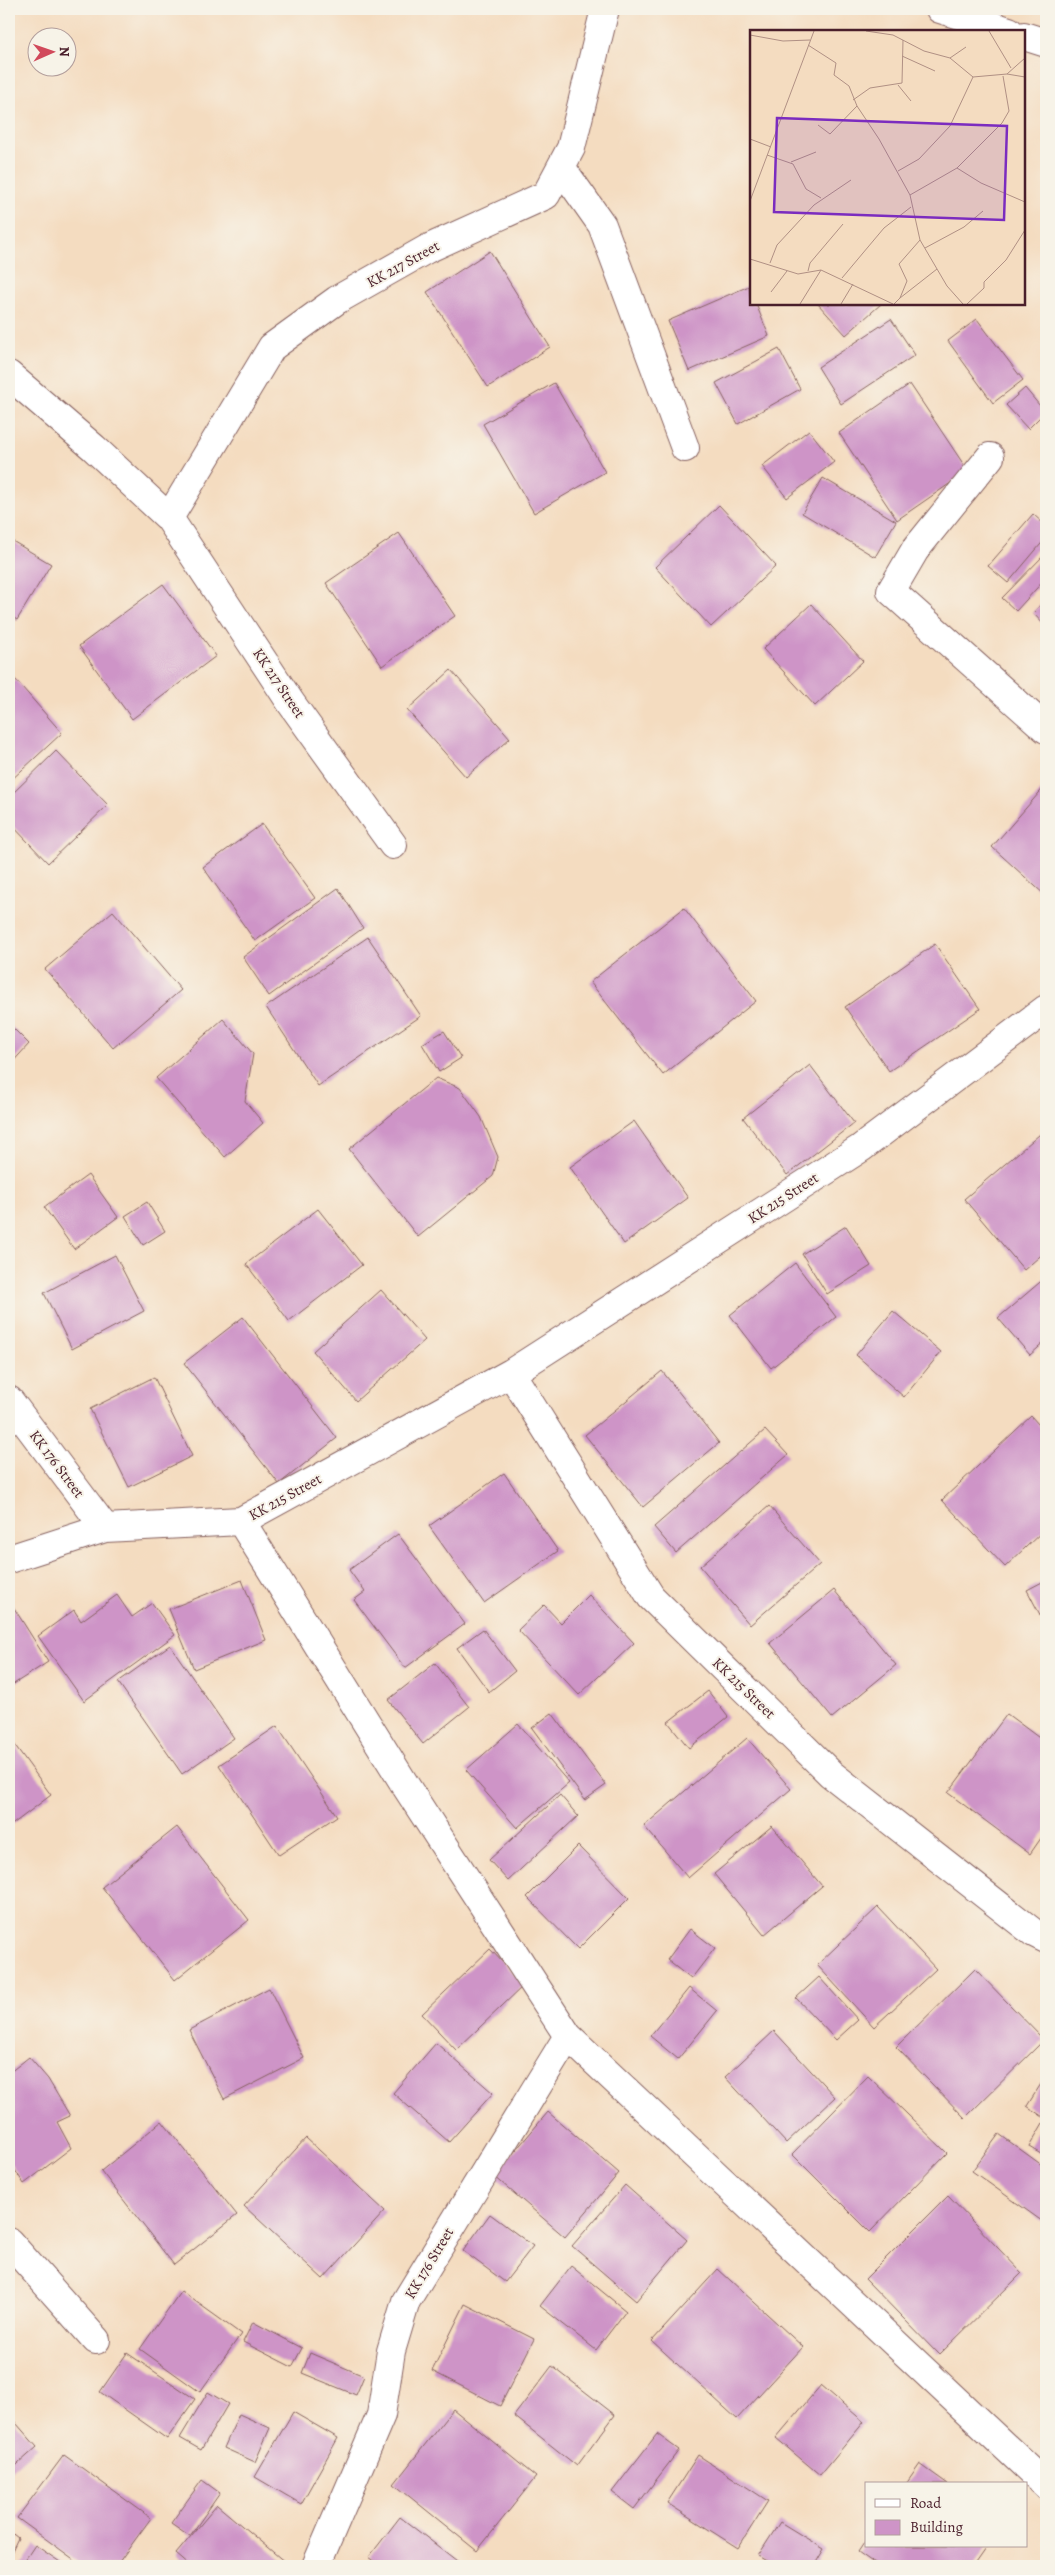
<svg xmlns="http://www.w3.org/2000/svg" width="1055" height="2575" viewBox="0 0 1055 2575" font-family="Alegreya,serif">
	<style>
		.building { fill: #ce94c7 }
		.lines { fill: none; stroke-linecap: round; stroke-linejoin: round }
		.minor-casing { stroke: #86615f; stroke-width: 30 }
		.secondary-casing { stroke: #86615f; stroke-width: 30 }
		.minor { stroke: #fff; stroke-width: 28 }
		.secondary { stroke: #fff; stroke-width: 28 }
		.labels { text-anchor: middle; stroke-width: 4; stroke-linejoin: round; paint-order: stroke }
		.street-label { font-size: 15px; fill: #4a1f2b; stroke: #f7f3e8 }
		.inset-road { fill: none; stroke: #b09084; stroke-width: 1 }
		.view { fill: #7b2cbf; fill-opacity: 0.15; stroke: #7b2cbf; stroke-width: 2.5 }
		.inset-edge { fill: none; stroke: #4a1f2b; stroke-width: 2.5 }
	</style>
	<rect width="100%" height="100%" fill="#f7f3e8"/>
	<filter id="ink" filterUnits="userSpaceOnUse"><feTurbulence type="fractalNoise" baseFrequency=".02" numOctaves="2"/><feDisplacementMap in="SourceGraphic" scale="10" xChannelSelector="R" yChannelSelector="G"/><feConvolveMatrix kernelMatrix="1 2 1 2 8 2 1 2 1" color-interpolation-filters="sRGB"/></filter>
	<filter id="wash" filterUnits="userSpaceOnUse"><feTurbulence type="fractalNoise" baseFrequency=".0096" numOctaves="4" result="noise"/><feDisplacementMap in="SourceGraphic" scale="20" xChannelSelector="R" yChannelSelector="G"/><feGaussianBlur stdDeviation="1.12" result="paint"/><feColorMatrix in="noise" values="0 0 0 0 0 0 0 0 0 0 0 0 0 0 0 0 0 1.4 0 .05"/><feComposite in="paint" operator="in"/></filter>
	<g filter="url(#wash)">
		<rect width="100%" height="100%" fill="#f4dcc0"/>
		<g id="blocks">
			<path class="building" d="M 490,251 L 550,347 L 488,387 L 427,292 Z
				M 749,286 L 751,304 L 756,304 L 769,336 L 689,371 L 668,321 Z
				M 818,304 L 881,304 L 846,335 Z
				M 891,319 L 915,355 L 841,404 L 818,367 Z
				M 977,319 L 1023,380 L 993,403 L 948,341 Z
				M 779,349 L 800,389 L 738,424 L 716,383 Z
				M 554,383 L 605,472 L 534,513 L 483,424 Z
				M 910,384 L 968,471 L 897,520 L 839,433 Z
				M 1025,388 L 1045,412 L 1028,429 L 1006,405 Z
				M 809,430 L 834,462 L 787,498 L 762,466 Z
				M 823,478 L 896,521 L 875,557 L 802,513 Z
				M 719,505 L 776,566 L 711,627 L 655,567 Z
				M 1033,514 L 1046,526 L 1046,538 L 1008,583 L 988,566 Z
				M 399,533 L 455,616 L 382,666 L 326,583 Z
				M 9,539 L 51,564 L 17,620 L 9,615 Z
				M 1046,553 L 1046,578 L 1016,611 L 1002,598 Z
				M 163,584 L 216,656 L 132,719 L 79,646 Z
				M 1046,599 L 1046,627 L 1033,613 Z
				M 811,604 L 863,661 L 815,706 L 763,649 Z
				M 451,670 L 510,738 L 466,777 L 407,710 Z
				M 15,679 L 62,733 L 9,782 L 9,684 Z
				M 56,751 L 108,805 L 48,863 L 9,822 L 9,797 Z
				M 1046,785 L 1046,896 L 992,847 Z
				M 262,824 L 315,898 L 255,941 L 203,867 Z
				M 338,888 L 363,928 L 269,996 L 243,957 Z
				M 684,908 L 756,1001 L 663,1075 L 590,982 Z
				M 113,911 L 181,990 L 113,1048 L 45,969 Z
				M 368,937 L 421,1016 L 318,1086 L 266,1007 Z
				M 935,944 L 980,1009 L 889,1071 L 845,1007 Z
				M 223,1019 L 253,1054 L 245,1101 L 263,1123 L 225,1157 L 156,1078 Z
				M 9,1024 L 29,1044 L 9,1066 Z
				M 444,1031 L 461,1058 L 439,1072 L 422,1044 Z
				M 810,1065 L 854,1123 L 787,1175 L 743,1118 Z
				M 436,1078 L 460,1088 L 481,1117 L 498,1157 L 493,1176 L 418,1237 L 349,1149 Z
				M 634,1121 L 688,1198 L 624,1244 L 570,1167 Z
				M 1046,1129 L 1046,1251 L 1024,1270 L 964,1199 Z
				M 88,1175 L 118,1217 L 74,1249 L 44,1207 Z
				M 147,1202 L 165,1231 L 143,1245 L 125,1216 Z
				M 318,1209 L 362,1265 L 289,1321 L 246,1264 Z
				M 846,1226 L 871,1266 L 827,1294 L 802,1254 Z
				M 115,1255 L 144,1311 L 72,1349 L 44,1293 Z
				M 795,1263 L 836,1317 L 771,1368 L 730,1315 Z
				M 1046,1277 L 1046,1341 L 1030,1355 L 998,1318 Z
				M 381,1290 L 425,1340 L 356,1401 L 313,1351 Z
				M 893,1311 L 941,1352 L 904,1397 L 856,1355 Z
				M 243,1317 L 337,1438 L 279,1484 L 184,1363 Z
				M 662,1371 L 719,1443 L 643,1507 L 585,1435 Z
				M 154,1377 L 192,1456 L 129,1487 L 90,1409 Z
				M 1031,1416 L 1046,1433 L 1046,1528 L 1005,1567 L 942,1500 Z
				M 765,1430 L 788,1455 L 676,1553 L 654,1527 Z
				M 504,1473 L 558,1551 L 484,1603 L 429,1526 Z
				M 769,1506 L 820,1564 L 750,1625 L 700,1566 Z
				M 398,1534 L 465,1624 L 405,1668 L 354,1600 L 365,1592 L 349,1570 Z
				M 242,1580 L 266,1640 L 194,1669 L 169,1609 Z
				M 1046,1580 L 1046,1626 L 1027,1590 Z
				M 834,1590 L 896,1665 L 832,1718 L 770,1643 Z
				M 117,1595 L 132,1617 L 152,1603 L 175,1635 L 84,1701 L 38,1636 L 74,1610 L 81,1621 Z
				M 589,1595 L 634,1643 L 579,1695 L 518,1630 L 544,1605 L 561,1623 Z
				M 9,1600 L 48,1662 L 9,1687 Z
				M 483,1629 L 515,1671 L 489,1692 L 457,1648 Z
				M 170,1645 L 234,1738 L 182,1774 L 118,1682 Z
				M 435,1663 L 469,1707 L 423,1744 L 388,1700 Z
				M 708,1691 L 728,1717 L 689,1748 L 668,1722 Z
				M 552,1713 L 606,1785 L 585,1800 L 532,1728 Z
				M 1007,1714 L 1046,1743 L 1046,1831 L 1030,1854 L 948,1793 Z
				M 518,1724 L 569,1783 L 517,1828 L 466,1770 Z
				M 277,1726 L 337,1816 L 279,1855 L 219,1765 Z
				M 9,1737 L 51,1795 L 9,1827 Z
				M 747,1738 L 791,1789 L 688,1878 L 644,1826 Z
				M 560,1795 L 578,1816 L 508,1881 L 489,1860 Z
				M 772,1826 L 822,1886 L 764,1935 L 714,1874 Z
				M 177,1827 L 249,1920 L 175,1980 L 102,1887 Z
				M 578,1846 L 629,1898 L 578,1949 L 527,1897 Z
				M 878,1907 L 936,1969 L 874,2027 L 817,1965 Z
				M 690,1929 L 715,1948 L 691,1979 L 667,1960 Z
				M 490,1949 L 524,1985 L 456,2050 L 422,2014 Z
				M 975,1969 L 1044,2040 L 965,2118 L 896,2047 Z
				M 819,1977 L 858,2020 L 836,2040 L 796,1998 Z
				M 269,1988 L 304,2058 L 224,2099 L 189,2030 Z
				M 689,1988 L 717,2011 L 678,2059 L 650,2036 Z
				M 774,2031 L 835,2097 L 786,2143 L 725,2077 Z
				M 436,2043 L 493,2093 L 449,2142 L 393,2093 Z
				M 29,2057 L 48,2079 L 70,2116 L 57,2122 L 71,2148 L 24,2184 L 9,2161 L 9,2073 Z
				M 868,2076 L 947,2153 L 870,2232 L 792,2154 Z
				M 1046,2076 L 1046,2119 L 1027,2106 Z
				M 548,2112 L 619,2173 L 565,2237 L 494,2176 Z
				M 162,2121 L 237,2215 L 174,2265 L 101,2171 Z
				M 1043,2123 L 1046,2125 L 1046,2157 L 1029,2147 Z
				M 999,2134 L 1046,2168 L 1046,2224 L 972,2171 Z
				M 306,2138 L 385,2211 L 323,2279 L 244,2206 Z
				M 625,2185 L 687,2240 L 636,2301 L 572,2246 Z
				M 948,2196 L 1022,2273 L 939,2355 L 865,2279 Z
				M 490,2214 L 533,2246 L 505,2282 L 463,2251 Z
				M 571,2266 L 626,2311 L 596,2350 L 540,2306 Z
				M 718,2269 L 803,2347 L 737,2419 L 652,2341 Z
				M 181,2291 L 241,2334 L 200,2392 L 140,2349 Z
				M 465,2304 L 534,2339 L 500,2406 L 432,2371 Z
				M 253,2322 L 302,2348 L 292,2367 L 243,2342 Z
				M 127,2353 L 195,2399 L 167,2439 L 100,2392 Z
				M 310,2353 L 364,2376 L 356,2395 L 302,2373 Z
				M 552,2366 L 615,2415 L 577,2466 L 514,2416 Z
				M 821,2385 L 864,2422 L 820,2475 L 776,2438 Z
				M 208,2392 L 228,2404 L 201,2450 L 180,2438 Z
				M 453,2409 L 536,2477 L 477,2551 L 394,2484 Z
				M 293,2412 L 338,2438 L 301,2504 L 255,2477 Z
				M 239,2414 L 270,2428 L 255,2462 L 224,2448 Z
				M 9,2415 L 37,2447 L 9,2472 Z
				M 657,2434 L 679,2450 L 634,2509 L 612,2492 Z
				M 64,2455 L 151,2518 L 116,2566 L 83,2566 L 17,2518 Z
				M 698,2455 L 768,2501 L 738,2548 L 667,2503 Z
				M 920,2464 L 948,2484 L 906,2484 Z
				M 202,2480 L 220,2493 L 190,2536 L 171,2523 Z
				M 217,2505 L 286,2563 L 283,2566 L 190,2566 L 176,2554 Z
				M 400,2517 L 461,2564 L 459,2566 L 381,2566 L 369,2557 Z
				M 780,2522 L 824,2549 L 814,2566 L 775,2566 L 758,2556 Z
				M 9,2531 L 18,2538 L 9,2557 Z
				M 866,2540 L 866,2546 L 988,2546 L 974,2566 L 878,2566 L 858,2552 Z
				M 35,2545 L 66,2566 L 21,2566 Z"/>
		</g>
	</g>
	<g filter="url(#ink)">
		<use href="#blocks" fill-opacity="0" stroke="#86615f" stroke-width="1"/>
		<g class="lines">
			<defs>
				<path id="minor" d="M 561,167 L 602,225 L 685,448
					M 9,375 L 94,448 L 169,518 L 291,703 L 393,845
					M 990,457 L 915,550 L 891,591 L 1046,729
					M 169,518 L 272,347 L 337,300 L 427,249 L 546,195 L 571,148 L 605,9
					M 511,1373 L 651,1597 L 831,1774 L 1034,1933 L 1046,1939
					M 9,1400 L 105,1528
					M 241,1521 L 407,1788 L 568,2036 L 1046,2485
					M 9,1559 L 105,1528 L 241,1521 L 511,1373 L 861,1148 L 1046,1009
					M 9,2242 L 96,2340
					M 316,2566 L 381,2415 L 391,2351 L 406,2301 L 568,2036"/>
				<path id="secondary" d="M 940,9 L 1009,31
					M 1024,36 L 1046,43"/>
			</defs>
			<use href="#minor" class="minor-casing"/>
			<use href="#secondary" class="secondary-casing"/>
			<use href="#minor" class="minor"/>
			<use href="#secondary" class="secondary"/>
		</g>
	</g>
	<g class="labels">
		<g class="street-label">
			<text transform="translate(403 264) rotate(-29)" y="5">KK 217 Street</text>
			<text transform="translate(279 683) rotate(56)" y="5">KK 217 Street</text>
			<text transform="translate(783 1198) rotate(-33)" y="5">KK 215 Street</text>
			<text transform="translate(57 1464) rotate(53)" y="5">KK 176 Street</text>
			<text transform="translate(285 1497) rotate(-29)" y="5">KK 215 Street</text>
			<text transform="translate(744 1688) rotate(44)" y="5">KK 215 Street</text>
			<text transform="translate(429 2263) rotate(-59)" y="5">KK 176 Street</text>
		</g>
	</g>
	<g transform="translate(750 30)">
		<rect width="275" height="275" fill="#f4dcc0"/>
		<path class="inset-road" d="M 116,1 L 143,5 L 174,21 L 200,28 L 223,47 L 257,44 L 275,47M 239,1 L 261,38M 0,5 L 33,11 L 60,10M 58,15 L 86,33 L 84,45 L 99,56 L 107,76 L 129,109 L 160,165 L 170,210 L 197,256 L 213,274M 152,26 L 185,41M 200,28 L 216,17M 257,44 L 275,28M 148,55 L 161,71M 103,70 L 120,58 L 152,53 L 153,10M 68,95 L 80,104 L 107,76M 0,109 L 21,117M 17,125 L 43,134 L 56,159 L 71,168M 41,132 L 66,122M 207,138 L 231,153 L 275,172M 148,141 L 169,129 L 200,96 L 223,47M 160,165 L 207,138 L 252,93 L 259,81 L 253,46M 0,171 L 64,1M 175,218 L 214,197 L 233,181M 0,229 L 48,244 L 71,240 L 143,274M 20,233 L 27,215 L 64,175 L 101,150M 58,241 L 60,233 L 93,194M 92,248 L 134,198 L 161,177M 21,262 L 37,241M 150,268 L 187,239M 50,274 L 71,240M 91,274 L 103,254M 144,274 L 150,268 L 157,251 L 149,234 L 170,210M 217,274 L 234,258 L 234,252 L 256,230 L 275,200"/>
		<path class="view" d="M 27,88 L 257,96 L 254,190 L 24,182 Z"/>
		<rect width="275" height="275" class="inset-edge"/>
	</g>
	<rect width="1055" height="2575" fill="none" stroke="#f7f3e8" stroke-width="30"/>
	<rect x="865" y="2482" width="162" height="65" fill="#f7f3e8" stroke="#b29e9c"/>
	<rect x="875" y="2499" width="25" height="8" fill="#ffffff" stroke="#b29e9c"/>
	<text x="910" y="2508" font-size="15" fill="#4a1f2b">Road</text>
	<rect x="875" y="2520" width="25" height="15" fill="#ce94c7" stroke="#b29e9c"/>
	<text x="910" y="2532" font-size="15" fill="#4a1f2b">Building</text>
	<g transform="translate(52 52) rotate(88)"><circle r="24" fill="#f7f3e8" stroke="#b29e9c"/>
	<path d="M0-4L9 19L0 12L-9 19Z" fill="#d1495b"/>
	<text y="-8" font-size="14" font-weight="bold" text-anchor="middle" fill="#4a1f2b">N</text>
	</g>
</svg>
